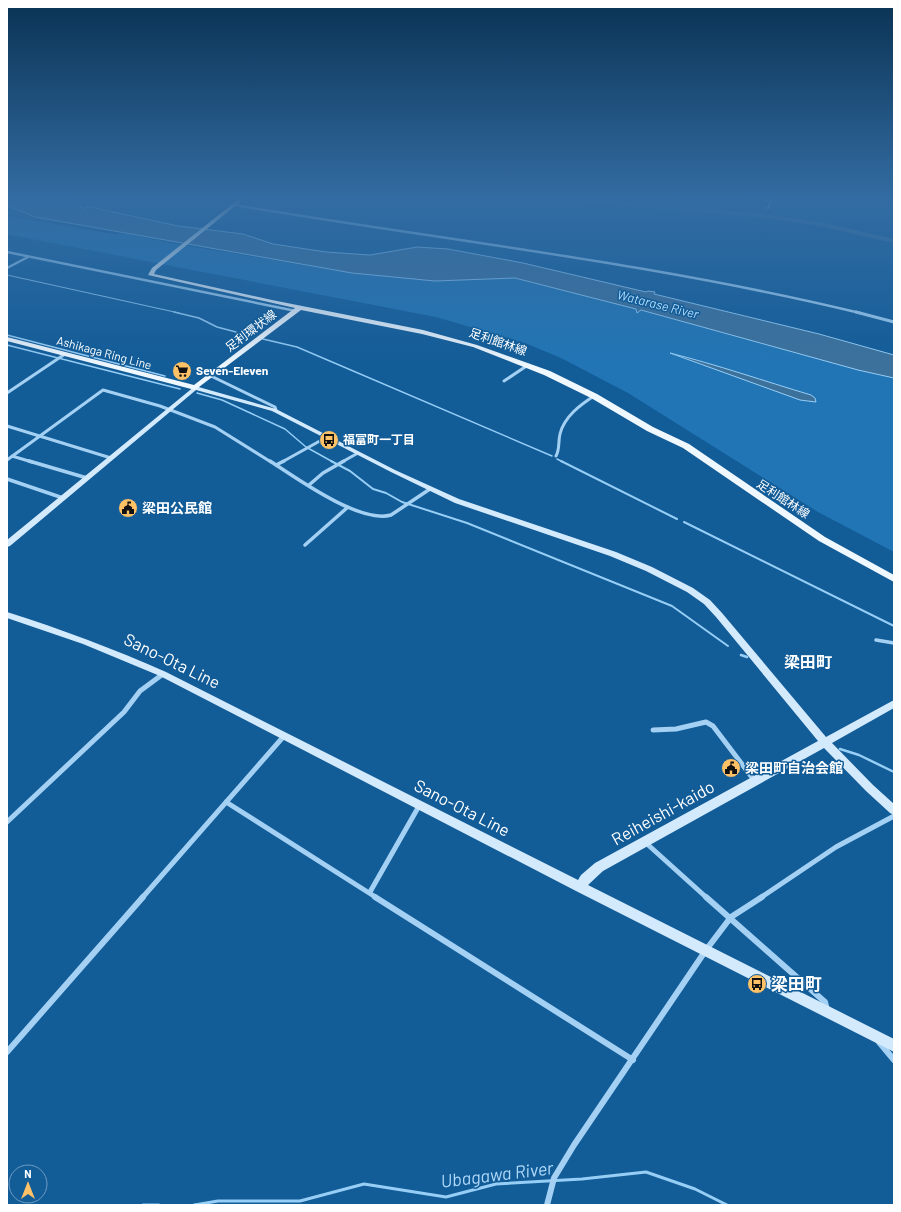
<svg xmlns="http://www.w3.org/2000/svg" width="901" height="1212" viewBox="0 0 901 1212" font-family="Barlow,'Noto Sans JP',sans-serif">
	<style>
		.green { fill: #2175b5 }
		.water { fill: #3c719c; stroke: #96cef6 }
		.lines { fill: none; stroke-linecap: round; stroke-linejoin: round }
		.stream-far4 { stroke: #96cef6; stroke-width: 1 }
		.stream-far3 { stroke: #96cef6; stroke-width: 1.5 }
		.stream-far2 { stroke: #96cef6; stroke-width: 2 }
		.stream-far1 { stroke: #96cef6; stroke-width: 2.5 }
		.stream { stroke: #96cef6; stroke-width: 3 }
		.river { fill: #3c719c; fill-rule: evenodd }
		.street-far4 { stroke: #a4d1f3; stroke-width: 2.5 }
		.street-far3 { stroke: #a4d1f3; stroke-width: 3 }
		.street-far2 { stroke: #a4d1f3; stroke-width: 3.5 }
		.street-far1 { stroke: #a4d1f3; stroke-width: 5 }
		.street { stroke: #a4d1f3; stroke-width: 6 }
		.secondary { fill: #d3eafd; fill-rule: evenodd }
		.primary { fill: #f0f8ff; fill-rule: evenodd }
		.labels { text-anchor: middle; stroke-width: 3; stroke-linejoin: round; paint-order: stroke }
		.far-street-label { font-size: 12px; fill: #fff; stroke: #125c98 }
		.far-poi-label { font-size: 12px; font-weight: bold; fill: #fff; stroke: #125c98; text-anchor: start }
		.far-water-label { font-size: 13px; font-style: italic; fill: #b0dafa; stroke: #125c98 }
		.poi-label { font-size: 14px; font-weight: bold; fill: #fff; stroke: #125c98; text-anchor: start }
		.quarter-label { font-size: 16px; font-weight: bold; fill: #fff; stroke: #125c98 }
		.near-street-label { font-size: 17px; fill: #fff; stroke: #125c98 }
		.near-poi-label { font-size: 17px; font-weight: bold; fill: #fff; stroke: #125c98; text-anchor: start }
		.near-water-label { font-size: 18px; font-style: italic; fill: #b0dafa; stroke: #125c98 }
	</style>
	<rect width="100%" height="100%" fill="#125c98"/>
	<path class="green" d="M 7,216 L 113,234 L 127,234 L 170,243 L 352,273 L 435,281 L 515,278 L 636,309 L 638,312 L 641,310 L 858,370 L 894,378 L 894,552 L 818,512 L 628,393 L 561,358 L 525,343 L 436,317 L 11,235 L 7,234 Z"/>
	<path class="water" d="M 7,198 L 63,198 L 78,201 L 81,207 L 85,209 L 86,207 L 90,207 L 178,226 L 243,234 L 273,244 L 326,252 L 370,255 L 417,247 L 448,249 L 523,263 L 646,292 L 648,291 L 655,292 L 654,294 L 819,334 L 894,355 L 894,378 L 858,370 L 641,310 L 637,313 L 636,309 L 515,278 L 435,281 L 352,273 L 35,217 L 7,205 Z
		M 670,353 C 718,365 764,381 811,395 L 815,398 L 816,402 L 800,400 Z"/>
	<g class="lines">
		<path class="stream-far4" d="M 7,275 L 179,313"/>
		<path class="stream-far3" d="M 174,312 L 199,318 L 217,327 L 236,332
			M 7,335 L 165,376
			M 263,339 L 297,347 L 552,456
			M 7,345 L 180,389
			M 197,393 L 222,400 L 285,429 L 306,447 L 333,462
			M 557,459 L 563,462"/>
		<path class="stream-far2" d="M 331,461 L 350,471 L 373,489 L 386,493 L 402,502 L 467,523 L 672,606 L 728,646
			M 561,461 L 677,519
			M 684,522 L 894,626"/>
		<path class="stream-far1" d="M 741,655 L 747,657
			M 840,749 L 859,755 L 894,772"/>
		<path class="stream" d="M 143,1205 L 159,1205
			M 194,1205 L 218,1201 L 300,1201 L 364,1184 L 446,1197 L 496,1184 L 582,1179 L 646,1172 L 695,1189 L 727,1205"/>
		<path class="river" d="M 564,198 L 582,198 L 774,215 L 820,222 L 894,239 L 894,243 L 820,226 L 774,219 L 567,200 Z"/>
		<path class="street-far4" d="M 679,198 L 679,200
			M 748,198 L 771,200
			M 235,205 C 443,240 654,263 860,313
			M 768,208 L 773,198
			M 7,252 L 296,311
			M 7,268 L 28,257"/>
		<path class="street-far3" d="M 856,312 L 894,322
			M 211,376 L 275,407 L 276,410 L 274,410
			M 504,381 L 528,365
			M 7,393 L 65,354
			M 7,426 L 111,458
			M 12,456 L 32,462
			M 556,456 C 560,449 558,442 560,434 C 564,417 580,405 594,396
			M 7,460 L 103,390 L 160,406 L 215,427 L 271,462
			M 282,462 L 327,437
			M 342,462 L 358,453"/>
		<path class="street-far2" d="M 29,461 L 87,478
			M 270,461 C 296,478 360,524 391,515 L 430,489
			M 276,465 L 284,461
			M 7,479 L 63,498
			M 309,485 L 323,473 L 344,461
			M 305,545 L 348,507
			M 876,640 L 894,643"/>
		<path class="street-far1" d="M 653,730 L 676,729 L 706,722 L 713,726 L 754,780
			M 226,802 L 377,898
			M 7,822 L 124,712 L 140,691 L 163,674
			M 646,843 L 707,898
			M 370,892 L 419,806
			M 142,898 L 284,736
			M 760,898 L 836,847 L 894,816"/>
		<path class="street" d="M 375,897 L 633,1060
			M 706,897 L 825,1002 L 827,1010
			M 879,1042 L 894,1060
			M 7,1052 L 143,897
			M 547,1205 L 554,1178 L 574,1145 L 706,950 L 731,917 L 762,897"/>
		<path class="secondary" d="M 877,198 L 894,199 L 894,201 L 879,199 Z
			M 195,386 L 276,409 L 395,470 L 459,499 L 616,552 L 652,567 L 693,588 L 710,600 L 722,613 L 826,737 L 894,700 L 894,708 L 832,743 L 873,785 L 894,804 L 894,815 L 890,813 L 866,791 L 824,748 L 603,871 L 588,885 L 894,1039 L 894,1052 L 576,891 L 160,676 L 83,644 L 7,618 L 7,612 C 61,629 114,649 166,672 L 578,880 L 581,875 L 595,863 L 818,741 L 716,617 L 704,604 L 687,592 L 646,571 L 610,556 L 455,503 L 391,472 L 272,411 L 196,390 L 10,546 L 7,547 L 7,540 Z"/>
		<path class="primary" d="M 240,198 L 245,198 L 156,270 L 154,274 L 272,300 L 423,330 L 477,345 L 550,371 L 597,394 L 653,427 L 689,444 L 825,537 L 894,575 L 894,582 L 819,541 L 683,448 L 647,431 L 591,398 L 544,375 L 473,347 L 422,334 L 301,310 L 195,390 L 7,341 L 7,337 L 194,385 L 295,308 L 148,275 L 152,268 Z"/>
	</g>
	<linearGradient id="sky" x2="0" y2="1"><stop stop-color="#0a3354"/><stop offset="0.54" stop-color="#336ca2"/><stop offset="1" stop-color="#336ca2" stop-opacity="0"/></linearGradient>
	<rect width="901" height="367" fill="url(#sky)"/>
	<defs>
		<symbol id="supermarket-disc" viewBox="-11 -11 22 22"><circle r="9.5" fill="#ffc166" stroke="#125c98"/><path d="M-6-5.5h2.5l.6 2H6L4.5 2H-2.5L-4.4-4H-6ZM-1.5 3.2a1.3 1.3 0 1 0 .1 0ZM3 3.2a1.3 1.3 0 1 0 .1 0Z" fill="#111"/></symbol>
		<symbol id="bus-disc" viewBox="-11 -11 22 22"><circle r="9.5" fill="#ffc166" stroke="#125c98"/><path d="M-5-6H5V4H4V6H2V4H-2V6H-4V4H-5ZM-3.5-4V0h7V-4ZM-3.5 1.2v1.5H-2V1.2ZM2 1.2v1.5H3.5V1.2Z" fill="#111"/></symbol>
		<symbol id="civic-disc" viewBox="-11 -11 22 22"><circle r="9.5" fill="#ffc166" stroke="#125c98"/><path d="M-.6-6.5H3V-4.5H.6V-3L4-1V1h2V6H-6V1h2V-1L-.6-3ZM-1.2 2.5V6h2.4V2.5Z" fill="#111"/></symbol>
	</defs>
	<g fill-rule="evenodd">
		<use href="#supermarket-disc" x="171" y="360" width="22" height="22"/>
		<use href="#bus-disc" x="318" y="429" width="22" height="22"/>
		<use href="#civic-disc" x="117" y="497" width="22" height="22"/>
		<use href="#civic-disc" x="720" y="757" width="22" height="22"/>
		<use href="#bus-disc" x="746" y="973" width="22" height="22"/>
	</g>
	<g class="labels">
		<g class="far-street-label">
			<text transform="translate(251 331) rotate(-37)" y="4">足利環状線</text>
			<text transform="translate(498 342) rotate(19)" y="4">足利館林線</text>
			<text transform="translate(104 353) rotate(15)" y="4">Ashikaga Ring Line</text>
			<text transform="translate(783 499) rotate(33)" y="4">足利館林線</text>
		</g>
		<g class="far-poi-label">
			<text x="196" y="375">Seven-Eleven</text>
			<text x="343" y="444">福富町一丁目</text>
		</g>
		<g class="far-water-label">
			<text transform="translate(658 304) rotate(14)" y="5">Watarase River</text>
		</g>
		<g class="poi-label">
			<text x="142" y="513">梁田公民館</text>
			<text x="745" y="773">梁田町自治会館</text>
		</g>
		<g class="quarter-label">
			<text x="808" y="668">梁田町</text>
		</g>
		<g class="near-street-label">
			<text transform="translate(172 661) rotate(26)" y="6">Sano-Ota Line</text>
			<text transform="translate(462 808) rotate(27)" y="6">Sano-Ota Line</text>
			<text transform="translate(663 813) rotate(-29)" y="6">Reiheishi-kaido</text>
		</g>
		<g class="near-poi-label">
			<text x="771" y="990">梁田町</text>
		</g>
		<g class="near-water-label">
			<text transform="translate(497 1175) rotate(-7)" y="6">Ubagawa River</text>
		</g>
	</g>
	<rect width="901" height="1212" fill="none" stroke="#ffffff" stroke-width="16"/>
	<g transform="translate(28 1184)"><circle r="19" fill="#125c98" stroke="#719dc1"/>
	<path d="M0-3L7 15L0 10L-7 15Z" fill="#ffc166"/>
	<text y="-6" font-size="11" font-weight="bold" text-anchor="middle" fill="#ffffff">N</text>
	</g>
</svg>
